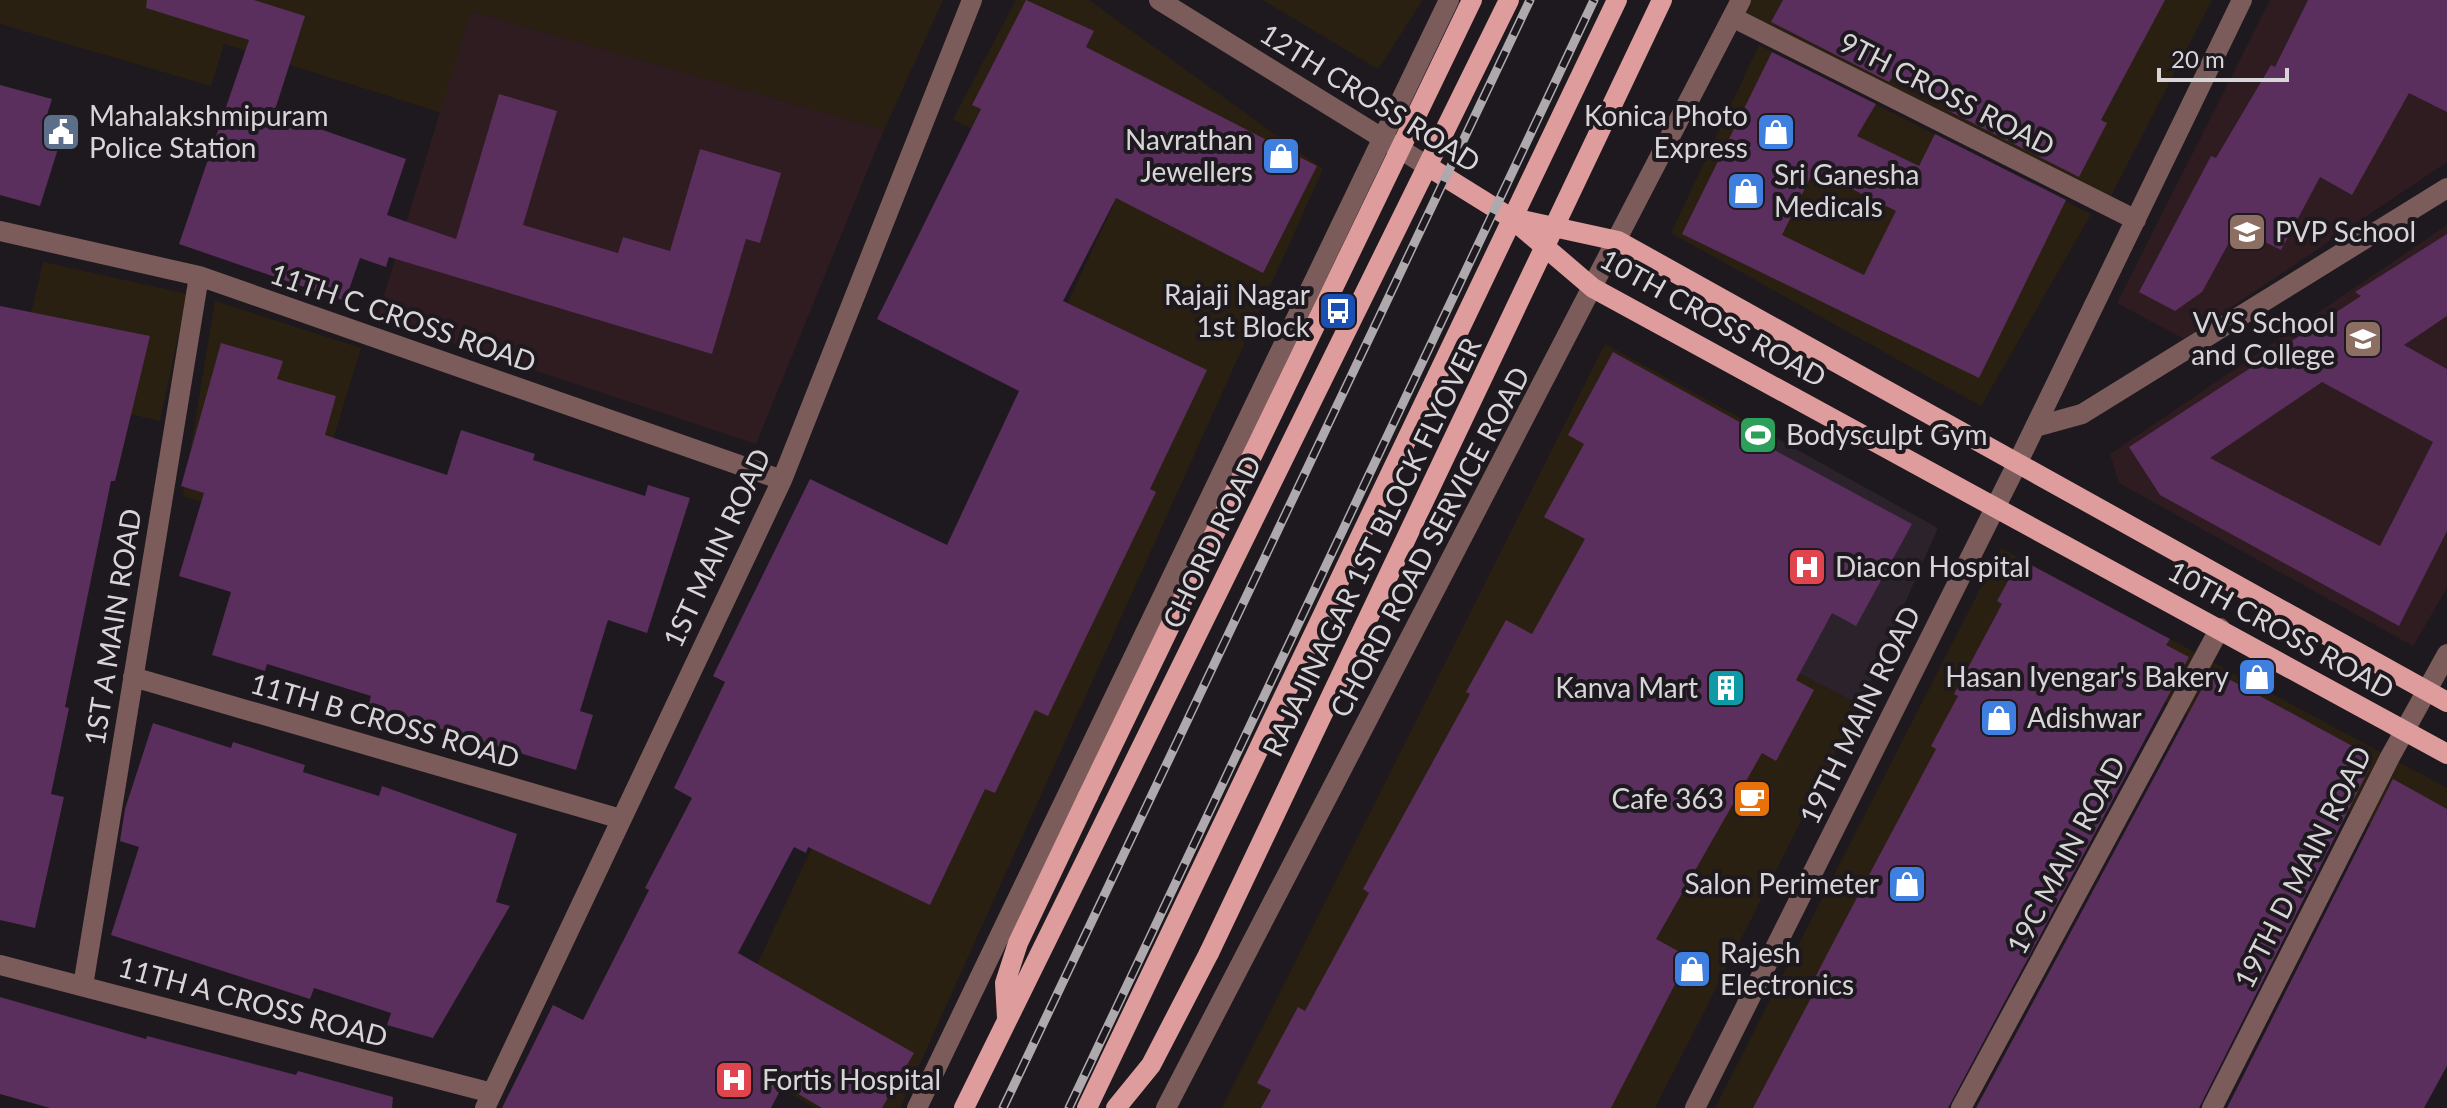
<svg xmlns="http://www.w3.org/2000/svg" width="2447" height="1108" viewBox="0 0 2447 1108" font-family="Lato,sans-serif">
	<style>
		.commercial { fill: #2a2011 }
		.built { fill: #2b222b }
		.education { fill: #2f1c20 }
		.building { fill: #5a2e5d; fill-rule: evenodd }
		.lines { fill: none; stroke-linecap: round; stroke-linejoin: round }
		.minor { stroke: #7b5c5b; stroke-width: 20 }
		.major { stroke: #de9c9c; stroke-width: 20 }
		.rail-casing { stroke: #ada9ad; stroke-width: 9 }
		.rail { stroke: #1e191e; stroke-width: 6; stroke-dasharray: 18; stroke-linecap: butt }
		.major-bridge { stroke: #de9c9c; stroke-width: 20 }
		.labels { text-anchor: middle; stroke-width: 8; stroke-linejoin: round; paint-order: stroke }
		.street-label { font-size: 28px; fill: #d8d5d8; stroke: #1e191e }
		.poi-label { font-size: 28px; fill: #d8d5d8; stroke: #1e191e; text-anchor: start }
	</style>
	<rect width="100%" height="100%" fill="#1e191e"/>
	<path class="commercial" d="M 0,0 L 943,0 L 884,130 L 471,11 L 442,113 L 224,44 L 211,86 L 0,24 Z
		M 1016,0 L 1089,0 L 1323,169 L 900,1108 L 816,1108 L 716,1052 L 1114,204 L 953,119 Z
		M 1263,0 L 1423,0 L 1378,69 Z
		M 1739,0 L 2212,0 L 2108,202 L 1734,9 Z
		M 1759,45 L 2091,214 L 1981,406 L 1671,233 Z
		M 43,262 L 187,294 L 160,421 L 14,387 Z
		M 215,301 L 361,348 L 305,531 L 183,496 Z
		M 1605,344 L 1762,430 L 1672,607 L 1860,705 L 1655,1108 L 1222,1108 Z
		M 2001,548 L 2447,788 L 2447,870 L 2072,646 L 1842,1108 L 1715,1108 Z"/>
	<path class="built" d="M 1762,430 L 1938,528 L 1860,705 L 1672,607 Z"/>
	<path class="education" d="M 2270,0 L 2447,0 L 2447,162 L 2184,339 L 2117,303 Z
		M 471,11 L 884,130 L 756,444 L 377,318 Z
		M 2447,225 L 2447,588 L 2413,646 L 2119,483 L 2110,454 Z"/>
	<path class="building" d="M 147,0 L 254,0 L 305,16 L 274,113 L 406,159 L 387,215 L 456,239 L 499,94 L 557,111 L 523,225 L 618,253 L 623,237 L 670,251 L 700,149 L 781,173 L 760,243 L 746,239 L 712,354 L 389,257 L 386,267 L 360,258 L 345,301 L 179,244 L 249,40 L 146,8 Z
		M 1026,0 L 1094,31 L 1086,47 L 1317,166 L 1263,273 L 1116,198 L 1063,301 L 1207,370 L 1150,489 L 1156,492 L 1048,716 L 1035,710 L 995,793 L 985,789 L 930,905 L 808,847 L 806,853 L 794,847 L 738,953 L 914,1053 L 882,1108 L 822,1108 L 783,1085 L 771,1108 L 502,1108 L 553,1005 L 583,1020 L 649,890 L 645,888 L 692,798 L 674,788 L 725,682 L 713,676 L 810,479 L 947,545 L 1019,391 L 877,319 L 981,109 L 972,105 Z
		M 1783,0 L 2165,0 L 2101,120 L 2107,123 L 2079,177 L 1947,110 L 1949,107 L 1893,76 L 1889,82 L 1771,22 Z
		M 2308,0 L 2447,0 L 2447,112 L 2409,93 L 2352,195 L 2320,177 L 2281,250 L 2237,228 L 2202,292 L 2175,311 L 2139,292 L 2211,156 L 2216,158 L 2271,65 L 2275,67 Z
		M 1772,52 L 1876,104 L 1857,136 L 1919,166 L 1935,134 L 2066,200 L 1979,378 L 1682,234 ZM 1814,170 L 1896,211 L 1864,275 L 1782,235 Z
		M 0,85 L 52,99 L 47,115 L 67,120 L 40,206 L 0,195 Z
		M 2447,234 L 2447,316 L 2404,345 L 2447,369 L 2447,531 L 2399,626 L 2160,495 L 2129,447 L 2361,296 L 2355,292 ZM 2322,382 L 2433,442 L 2380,546 L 2210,458 Z
		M 0,306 L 150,336 L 115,481 L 111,481 L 65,707 L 69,708 L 51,794 L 64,797 L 35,928 L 0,920 Z
		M 221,343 L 283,361 L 277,379 L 336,396 L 325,435 L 447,475 L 461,430 L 535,454 L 533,460 L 645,496 L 648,485 L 690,498 L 647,633 L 608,620 L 580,711 L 593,715 L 576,770 L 368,707 L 371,696 L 267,664 L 265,671 L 212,655 L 231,592 L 179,576 L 204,493 L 181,486 Z
		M 1613,352 L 1754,430 L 1750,437 L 1912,524 L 1856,626 L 1832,613 L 1796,680 L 1814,690 L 1776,761 L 1762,753 L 1656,939 L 1689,957 L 1611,1108 L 1261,1108 L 1271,1090 L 1257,1083 L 1298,1007 L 1305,1011 L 1369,893 L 1363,889 L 1470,694 L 1466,692 L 1506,620 L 1532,634 L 1585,539 L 1544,517 L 1584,444 L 1568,435 Z
		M 2020,559 L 2170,639 L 2166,645 L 2189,657 L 1948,1108 L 1753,1108 L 1812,996 L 1807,993 L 1834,941 L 1936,749 L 1931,746 L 1958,696 L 1954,694 L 2002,604 L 1997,601 Z
		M 2212,670 L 2367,754 L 2362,762 L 2370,767 L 2199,1108 L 1976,1108 Z
		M 153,723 L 231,748 L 233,742 L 305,765 L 303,772 L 379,796 L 382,786 L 517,834 L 496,902 L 510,906 L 433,1038 L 387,1025 L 391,1013 L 314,988 L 310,999 L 111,935 L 139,847 L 120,841 L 125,809 Z
		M 2393,779 L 2447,809 L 2447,1066 L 2424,1108 L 2227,1108 Z
		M 0,997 L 146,1039 L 147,1036 L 296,1075 L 298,1071 L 393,1097 L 392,1108 L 50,1108 L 0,1094 Z"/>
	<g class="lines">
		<path class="minor" d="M 1159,0 L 1429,167
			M 1734,18 L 2136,220
			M 0,231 L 199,276 L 782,480
			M 2035,427 L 2082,414 L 2447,188
			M 133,677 L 621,819
			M 0,965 L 492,1093
			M 83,986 L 199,276
			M 485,1108 L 782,480 L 972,0
			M 917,1108 L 1449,0
			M 1166,1108 L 1741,0
			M 1695,1108 L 2017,464 L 2242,0
			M 1961,1108 L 2220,628
			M 2212,1108 L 2390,757 L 2447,654"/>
		<path class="major" d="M 1429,167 L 1511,218 L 1593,288 L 2447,754
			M 1513,218 L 1618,241 L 2447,702
			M 1007,1018 L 1005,983 L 1018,943 L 1088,796
			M 964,1108 L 1509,0
			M 1087,1108 L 1617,0
			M 1116,1108 L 1151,1065 L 1209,953"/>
		<defs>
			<path id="rail" d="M 1003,1108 L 1530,0
				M 1069,1108 L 1594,0"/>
		</defs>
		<use href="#rail" class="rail-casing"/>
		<use href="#rail" class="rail"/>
		<path class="major-bridge" d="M 1088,796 L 1472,0
			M 1209,953 L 1662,0"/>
	</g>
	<defs>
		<symbol id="civic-square" viewBox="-11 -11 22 22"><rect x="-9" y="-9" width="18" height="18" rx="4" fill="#5c6f8a" stroke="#1e191e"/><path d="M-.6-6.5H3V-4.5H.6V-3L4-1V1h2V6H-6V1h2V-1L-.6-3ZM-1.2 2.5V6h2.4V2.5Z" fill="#fff"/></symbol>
		<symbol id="shop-square" viewBox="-11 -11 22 22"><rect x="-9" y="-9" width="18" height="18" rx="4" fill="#3f7fe0" stroke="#1e191e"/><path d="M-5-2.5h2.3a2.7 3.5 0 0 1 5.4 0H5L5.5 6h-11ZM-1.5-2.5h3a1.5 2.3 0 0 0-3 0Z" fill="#fff"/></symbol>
		<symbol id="school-square" viewBox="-11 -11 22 22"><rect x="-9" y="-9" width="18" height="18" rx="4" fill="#8d6e63" stroke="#1e191e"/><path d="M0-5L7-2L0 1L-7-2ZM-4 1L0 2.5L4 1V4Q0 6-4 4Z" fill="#fff"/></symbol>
		<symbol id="bus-square" viewBox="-11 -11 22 22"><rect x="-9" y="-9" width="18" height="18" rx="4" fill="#1a4fb4" stroke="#1e191e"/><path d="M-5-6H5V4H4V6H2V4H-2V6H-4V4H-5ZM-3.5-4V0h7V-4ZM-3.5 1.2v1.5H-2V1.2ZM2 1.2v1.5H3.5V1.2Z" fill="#fff"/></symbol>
		<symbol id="stadium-square" viewBox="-11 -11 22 22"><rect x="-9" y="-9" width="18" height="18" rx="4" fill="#2e9e5b" stroke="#1e191e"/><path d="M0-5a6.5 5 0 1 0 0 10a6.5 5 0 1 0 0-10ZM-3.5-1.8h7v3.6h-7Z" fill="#fff"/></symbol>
		<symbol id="hospital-square" viewBox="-11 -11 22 22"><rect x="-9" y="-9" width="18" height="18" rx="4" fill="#e0444e" stroke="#1e191e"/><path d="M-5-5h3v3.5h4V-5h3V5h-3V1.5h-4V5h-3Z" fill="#fff"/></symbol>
		<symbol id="building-square" viewBox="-11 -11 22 22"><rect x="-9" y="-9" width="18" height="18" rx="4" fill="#0f9aa8" stroke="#1e191e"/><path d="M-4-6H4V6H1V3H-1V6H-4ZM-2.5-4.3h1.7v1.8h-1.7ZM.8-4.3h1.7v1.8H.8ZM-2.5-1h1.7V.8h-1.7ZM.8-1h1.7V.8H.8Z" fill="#fff"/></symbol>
		<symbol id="cafe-square" viewBox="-11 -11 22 22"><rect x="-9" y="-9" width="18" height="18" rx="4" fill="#e8710a" stroke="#1e191e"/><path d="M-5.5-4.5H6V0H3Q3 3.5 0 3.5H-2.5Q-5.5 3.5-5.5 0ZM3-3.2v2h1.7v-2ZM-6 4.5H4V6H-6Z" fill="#fff"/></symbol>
	</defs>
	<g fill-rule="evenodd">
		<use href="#civic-square" x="39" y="110" width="44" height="44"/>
		<use href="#shop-square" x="1754" y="110" width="44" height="44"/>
		<use href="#shop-square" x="1259" y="134" width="44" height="44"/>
		<use href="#shop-square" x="1724" y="169" width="44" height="44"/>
		<use href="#school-square" x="2225" y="210" width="44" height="44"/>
		<use href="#bus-square" x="1316" y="289" width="44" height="44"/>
		<use href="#school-square" x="2341" y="317" width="44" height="44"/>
		<use href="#stadium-square" x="1736" y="413" width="44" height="44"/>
		<use href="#hospital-square" x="1785" y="545" width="44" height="44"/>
		<use href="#shop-square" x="2235" y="655" width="44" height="44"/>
		<use href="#building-square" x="1704" y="666" width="44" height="44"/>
		<use href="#shop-square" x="1977" y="696" width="44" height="44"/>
		<use href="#cafe-square" x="1730" y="777" width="44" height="44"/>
		<use href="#shop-square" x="1885" y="862" width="44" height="44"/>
		<use href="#shop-square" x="1670" y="947" width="44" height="44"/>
		<use href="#hospital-square" x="712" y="1058" width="44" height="44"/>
	</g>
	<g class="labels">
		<g class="street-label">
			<text transform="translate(1947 94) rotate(27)" y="10">9TH CROSS ROAD</text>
			<text transform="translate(1370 98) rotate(32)" y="10">12TH CROSS ROAD</text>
			<text transform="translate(403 318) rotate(19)" y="10">11TH C CROSS ROAD</text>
			<text transform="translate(1713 318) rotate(29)" y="10">10TH CROSS ROAD</text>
			<text transform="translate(1212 542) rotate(-64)" y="10">CHORD ROAD</text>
			<text transform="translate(1430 542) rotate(-62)" y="10">CHORD ROAD SERVICE ROAD</text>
			<text transform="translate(1372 547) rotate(-64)" y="10">RAJAJINAGAR 1ST BLOCK FLYOVER</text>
			<text transform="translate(717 548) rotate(-65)" y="10">1ST MAIN ROAD</text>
			<text transform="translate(113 627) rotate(-81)" y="10">1ST A MAIN ROAD</text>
			<text transform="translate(2281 630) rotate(29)" y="10">10TH CROSS ROAD</text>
			<text transform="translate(1860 715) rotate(-64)" y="10">19TH MAIN ROAD</text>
			<text transform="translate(385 721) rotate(16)" y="10">11TH B CROSS ROAD</text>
			<text transform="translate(2066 855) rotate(-62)" y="10">19C MAIN ROAD</text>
			<text transform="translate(2303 867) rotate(-63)" y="10">19TH D MAIN ROAD</text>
			<text transform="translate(253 1002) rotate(15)" y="10">11TH A CROSS ROAD</text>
		</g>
		<g class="poi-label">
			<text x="89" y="126">Mahalakshmipuram<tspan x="89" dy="32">Police Station</tspan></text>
			<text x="1748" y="126" text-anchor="end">Konica Photo<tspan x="1748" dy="32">Express</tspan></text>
			<text x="1253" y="150" text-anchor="end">Navrathan<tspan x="1253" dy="32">Jewellers</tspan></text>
			<text x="1774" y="185">Sri Ganesha<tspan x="1774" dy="32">Medicals</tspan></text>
			<text x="2275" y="242">PVP School</text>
			<text x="1310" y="305" text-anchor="end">Rajaji Nagar<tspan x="1310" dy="32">1st Block</tspan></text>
			<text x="2335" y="333" text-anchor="end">VVS School<tspan x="2335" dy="32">and College</tspan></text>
			<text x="1786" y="445">Bodysculpt Gym</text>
			<text x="1835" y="577">Diacon Hospital</text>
			<text x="2229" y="687" text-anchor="end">Hasan Iyengar's Bakery</text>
			<text x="1698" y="698" text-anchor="end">Kanva Mart</text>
			<text x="2027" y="728">Adishwar</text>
			<text x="1724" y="809" text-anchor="end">Cafe 363</text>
			<text x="1879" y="894" text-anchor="end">Salon Perimeter</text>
			<text x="1720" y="963">Rajesh<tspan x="1720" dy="32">Electronics</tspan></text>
			<text x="762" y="1090">Fortis Hospital</text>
		</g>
	</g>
	<path d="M2159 68v12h128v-12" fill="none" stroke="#d8d5d8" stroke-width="4"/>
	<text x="2171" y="68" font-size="24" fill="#d8d5d8" stroke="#1e191e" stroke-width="6" paint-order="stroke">20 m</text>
</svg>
